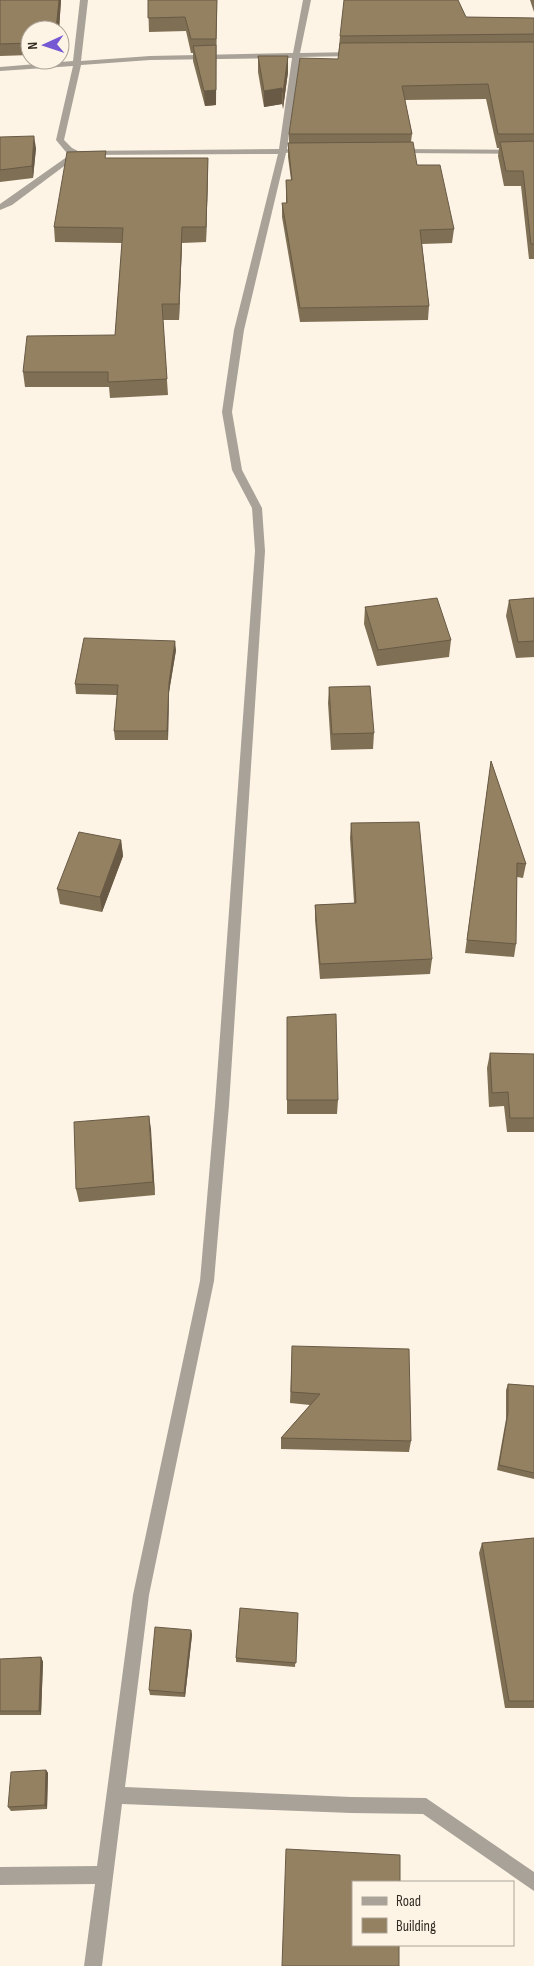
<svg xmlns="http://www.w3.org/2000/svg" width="534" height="1966" viewBox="0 0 534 1966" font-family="'Sofia Sans Condensed',sans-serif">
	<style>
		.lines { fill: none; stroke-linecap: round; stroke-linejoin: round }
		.minor { fill: #a8a298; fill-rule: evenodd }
		.wall { fill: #7f6f54 }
		.shaded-wall { fill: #685a45 }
		.building { fill: #948162; stroke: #685a45 }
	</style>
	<rect width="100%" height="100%" fill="#fdf4e6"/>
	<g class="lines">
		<path class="minor" d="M 80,0 L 88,0 L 81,61 L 150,56 L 293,53 L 303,0 L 311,0 L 300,53 L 355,52 L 359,54 L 355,56 L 300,57 L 287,149 L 294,151 L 286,153 L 244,330 L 232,412 L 242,470 L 262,508 L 265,551 L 229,1105 L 214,1281 L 149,1595 L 125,1787 L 351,1797 L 426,1798 L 534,1872 L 534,1891 L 423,1814 L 351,1813 L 122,1804 L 102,1966 L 84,1966 L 95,1884 L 0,1885 L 0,1867 L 97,1866 L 133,1595 L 200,1281 L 215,1105 L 255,551 L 252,508 L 232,470 L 222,412 L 234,330 L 278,154 L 79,155 L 12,205 L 0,210 L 0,204 L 71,154 L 66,152 L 56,140 L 73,66 L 0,71 L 0,67 L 73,61 ZM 292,58 L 279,149 L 78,151 L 72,148 L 64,140 L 81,65 L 150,60 Z
			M 395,149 L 534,150 L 534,154 L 398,153 L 394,151 Z"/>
	</g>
	<path class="wall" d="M 0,0 L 61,0 L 59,30 L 30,30 L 30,55 L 0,56 Z
		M 148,0 L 217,0 L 216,105 L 205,106 L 193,61 L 193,53 L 191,53 L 186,31 L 149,32 Z
		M 530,0 L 534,0 L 534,12 Z
		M 466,17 L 534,18 L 534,259 L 529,259 L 521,186 L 504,186 L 498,156 L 499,148 L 497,148 L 486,99 L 405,100 L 412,134 L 411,142 L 417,165 L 454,229 L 452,243 L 422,244 L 429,306 L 428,320 L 300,322 L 282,217 L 282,203 L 286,203 L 286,180 L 291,180 L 288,157 L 288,143 L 289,143 L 289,134 L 338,59 L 340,36 Z
		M 258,56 L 288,56 L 288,72 L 283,109 L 282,104 L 264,107 L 258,72 Z
		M 0,137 L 36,148 L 33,178 L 0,182 Z
		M 106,158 L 208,158 L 208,173 L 206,242 L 182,243 L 179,320 L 163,320 L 168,395 L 110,398 L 109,387 L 25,387 L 23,372 L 115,335 L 122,243 L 55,242 L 54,227 Z
		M 534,598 L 534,657 L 516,658 L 506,616 L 509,600 Z
		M 365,607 L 451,640 L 449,657 L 377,666 L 364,624 Z
		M 176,650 L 169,692 L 168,740 L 115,740 L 114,731 L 117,695 L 76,694 L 75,684 Z
		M 329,687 L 374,733 L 373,749 L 331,750 L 328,703 Z
		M 491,761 L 526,864 L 523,878 L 517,877 L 516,944 L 514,957 L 465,953 Z
		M 351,823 L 432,959 L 430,974 L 320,979 L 315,920 L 315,905 L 354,903 L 350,838 Z
		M 121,840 L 123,856 L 102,912 L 60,904 L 57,889 Z
		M 287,1017 L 338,1100 L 337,1114 L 287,1114 Z
		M 490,1053 L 534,1054 L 534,1132 L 507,1132 L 504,1106 L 489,1107 L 487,1068 Z
		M 149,1116 L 155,1195 L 79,1202 L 76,1189 Z
		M 292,1346 L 411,1441 L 409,1452 L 281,1449 L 281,1438 L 310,1405 L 290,1403 Z
		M 508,1384 L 534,1386 L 534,1479 L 497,1470 L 506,1419 L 506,1390 Z
		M 534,1538 L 534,1708 L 505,1708 L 479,1553 L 482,1543 Z
		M 298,1613 L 295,1667 L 236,1662 L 236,1658 Z
		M 191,1630 L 192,1635 L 185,1697 L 150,1695 L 149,1690 Z
		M 41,1657 L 43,1662 L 41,1715 L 0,1715 L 0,1659 Z
		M 46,1770 L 48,1773 L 47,1809 L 11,1811 L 8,1807 Z"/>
	<path class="shaded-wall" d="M 59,0 L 61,0 L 59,30 L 56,30 Z
		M 216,45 L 216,105 L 205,106 L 204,91 Z
		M 288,56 L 288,72 L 283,109 L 283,93 Z
		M 282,88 L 282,104 L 264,107 L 264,91 Z
		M 34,136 L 36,148 L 33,178 L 32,166 Z
		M 208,158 L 208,173 L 206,242 L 206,227 Z
		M 182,227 L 182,243 L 179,320 L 179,304 Z
		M 175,641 L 176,650 L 169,692 L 168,740 L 167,731 L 169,683 Z
		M 121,840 L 123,856 L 102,912 L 100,897 Z
		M 149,1116 L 151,1129 L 155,1195 L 153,1182 Z
		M 191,1630 L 192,1635 L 185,1697 L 184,1693 Z
		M 41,1657 L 43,1662 L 41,1715 L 39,1711 Z
		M 46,1770 L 48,1773 L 47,1809 L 45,1805 Z"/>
	<path class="building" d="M 0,0 L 59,0 L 56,30 L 30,30 L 30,43 L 0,44 Z
		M 148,0 L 217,0 L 216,39 L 191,39 L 185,17 L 148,18 Z
		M 344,0 L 458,0 L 466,17 L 534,18 L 534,34 L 340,36 Z
		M 534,42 L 534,134 L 498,134 L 488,84 L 402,86 L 412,134 L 289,134 L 300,58 L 338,59 L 340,43 Z
		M 216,45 L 216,90 L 204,91 L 193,46 Z
		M 258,56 L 288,56 L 283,93 L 282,88 L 264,91 Z
		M 34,136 L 32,166 L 0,170 L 0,137 Z
		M 534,141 L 534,244 L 531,244 L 523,171 L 506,171 L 500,142 Z
		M 413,142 L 417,165 L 440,165 L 454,229 L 420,230 L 429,306 L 300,308 L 282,203 L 287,203 L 286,180 L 292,180 L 288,143 Z
		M 106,151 L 105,158 L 208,158 L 206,227 L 182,227 L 179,304 L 162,304 L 167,379 L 108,382 L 108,372 L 23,372 L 27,336 L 115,335 L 123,228 L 54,227 L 67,152 Z
		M 437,598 L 451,640 L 378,650 L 365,607 Z
		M 534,598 L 534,641 L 518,642 L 509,600 Z
		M 84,638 L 175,641 L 169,683 L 167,731 L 114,731 L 118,685 L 75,684 Z
		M 370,686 L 374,733 L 332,734 L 329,687 Z
		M 491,761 L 526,864 L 517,863 L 516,944 L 467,940 Z
		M 419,822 L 432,959 L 320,964 L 315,905 L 356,903 L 351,823 Z
		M 79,832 L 121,840 L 100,897 L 57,889 Z
		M 336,1014 L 338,1100 L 287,1100 L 287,1017 Z
		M 490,1053 L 534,1054 L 534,1118 L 510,1118 L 508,1092 L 492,1093 Z
		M 149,1116 L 153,1182 L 76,1189 L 74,1122 Z
		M 292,1346 L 409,1349 L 411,1441 L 281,1438 L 320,1394 L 291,1392 Z
		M 508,1384 L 534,1386 L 534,1473 L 499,1465 L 508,1413 Z
		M 534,1538 L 534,1701 L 509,1701 L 482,1543 Z
		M 240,1608 L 298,1613 L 296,1663 L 236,1658 Z
		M 155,1627 L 191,1630 L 184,1693 L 149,1690 Z
		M 41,1657 L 39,1711 L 0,1711 L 0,1659 Z
		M 46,1770 L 45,1805 L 8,1807 L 11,1772 Z
		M 286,1849 L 400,1855 L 400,1882 L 353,1882 L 353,1945 L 399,1945 L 399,1966 L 282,1966 Z"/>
	<rect x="352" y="1881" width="162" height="65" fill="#fdf4e6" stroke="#aca498"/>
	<rect x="362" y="1897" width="25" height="8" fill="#a8a298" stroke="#aca498"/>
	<text x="396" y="1906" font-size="15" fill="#332d24">Road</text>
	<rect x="362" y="1918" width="25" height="15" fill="#948162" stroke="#aca498"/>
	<text x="396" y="1931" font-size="15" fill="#332d24">Building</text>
	<g transform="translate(45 45) rotate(267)"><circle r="24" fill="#fdf4e6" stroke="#aca498"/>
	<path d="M0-4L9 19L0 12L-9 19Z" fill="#7559d3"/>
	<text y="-8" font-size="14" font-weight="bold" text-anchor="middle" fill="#332d24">N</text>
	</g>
</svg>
